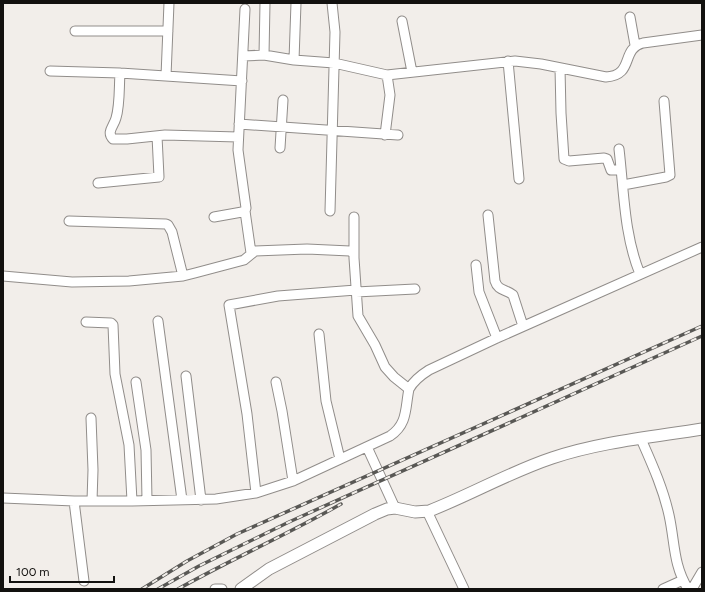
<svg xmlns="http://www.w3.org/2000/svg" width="705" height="592" viewBox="0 0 705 592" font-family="Figtree,sans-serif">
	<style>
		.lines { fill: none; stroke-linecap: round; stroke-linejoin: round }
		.minor-casing { stroke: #918d8a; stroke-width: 11 }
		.major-casing { stroke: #918d8a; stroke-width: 13 }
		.minor { stroke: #fff; stroke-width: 9 }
		.major { stroke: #fff; stroke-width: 11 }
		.rail-casing { stroke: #595855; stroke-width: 3.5 }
		.rail { stroke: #f2eeea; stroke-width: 2; stroke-dasharray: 6; stroke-linecap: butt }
	</style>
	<rect width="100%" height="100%" fill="#f2eeea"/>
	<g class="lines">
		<defs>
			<path id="minor" d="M 630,17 L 635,45
				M 402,21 L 412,72
				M 75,31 L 168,31
				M 264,55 L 265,3
				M 243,56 L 264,55 L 294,60 L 334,63 L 387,75 L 515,61 L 541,64 L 606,77 C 635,75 620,49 643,43 L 702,35
				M 294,60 L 296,3
				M 508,61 L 519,179
				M 560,68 L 561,113 L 564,159 L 569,161 L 604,158 L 607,159 L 611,170 L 621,170
				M 50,71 L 120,73 L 242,81
				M 120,73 C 119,87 120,105 116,118 C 114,126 106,132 113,139 L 127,139 L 165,135 L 238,137
				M 166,76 L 169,3
				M 239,124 L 398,135
				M 385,135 L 390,95 L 387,75
				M 280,148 L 283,100
				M 619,149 C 624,191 624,235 640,274
				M 98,183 L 159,177 L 157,136
				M 623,185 L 666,177 L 670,175 L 664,101
				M 245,211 L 251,253
				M 330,211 L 335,32 L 332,3
				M 488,215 L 495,281 C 498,291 506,289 513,295 L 523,326
				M 214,217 L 242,212 L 245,211 L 246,208 L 238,150 L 245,9
				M 69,221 L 166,224 L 168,225 L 172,232 L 183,276
				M 354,254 L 354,217
				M 476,265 L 479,292 L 497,338
				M 3,276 L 72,282 L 129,281 L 183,276 L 195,273 L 244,260 L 255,251 L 307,249 L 350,251 L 354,254 L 354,258 L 358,316 L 375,345 L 385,367 L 394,377 L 409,389
				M 356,292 L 415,289
				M 158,321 L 182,500
				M 86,322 L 111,323 L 113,325 L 115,374 L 129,445 L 132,501
				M 319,334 L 326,401 L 340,459
				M 186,376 L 201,500
				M 136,382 L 146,450 L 147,500
				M 276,382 L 282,411 L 293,481
				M 91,418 L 93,470 L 92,501
				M 641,439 C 652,464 663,488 669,515 C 675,542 673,565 688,589
				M 367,447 L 395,508
				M 256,493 L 247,414 L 229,305 L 278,296 L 356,290
				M 3,498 L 74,501 L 132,501 L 216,499 L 256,493 L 293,481 L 390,436 C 408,424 405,408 409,389 C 414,380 421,375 429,370 L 497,338 L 702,247
				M 74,501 L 84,581
				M 427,511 L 464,589
				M 215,589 L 222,589
				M 663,589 L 683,580
				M 692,589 L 702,572"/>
			<path id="major" d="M 241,589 L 269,569 L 375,514 L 387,509 L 395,508 L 415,512 L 429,511 C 470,495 510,472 552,458 C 600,442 652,437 702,429"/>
		</defs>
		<use href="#minor" class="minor-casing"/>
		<use href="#major" class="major-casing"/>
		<use href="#minor" class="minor"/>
		<use href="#major" class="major"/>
		<defs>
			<path id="rail" d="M 142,589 L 187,561 L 237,534 L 702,326
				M 158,589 L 199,566 L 289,522 L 702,336
				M 178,589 C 232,559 288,534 341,504"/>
		</defs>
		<use href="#rail" class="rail-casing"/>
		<use href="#rail" class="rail"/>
	</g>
	<rect width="705" height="592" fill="none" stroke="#12110f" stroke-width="8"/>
	<path d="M10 576v6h104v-6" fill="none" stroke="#12110f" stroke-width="2"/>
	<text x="16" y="576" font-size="12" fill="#12110f" stroke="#f2eeea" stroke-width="3" paint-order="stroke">100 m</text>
</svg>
